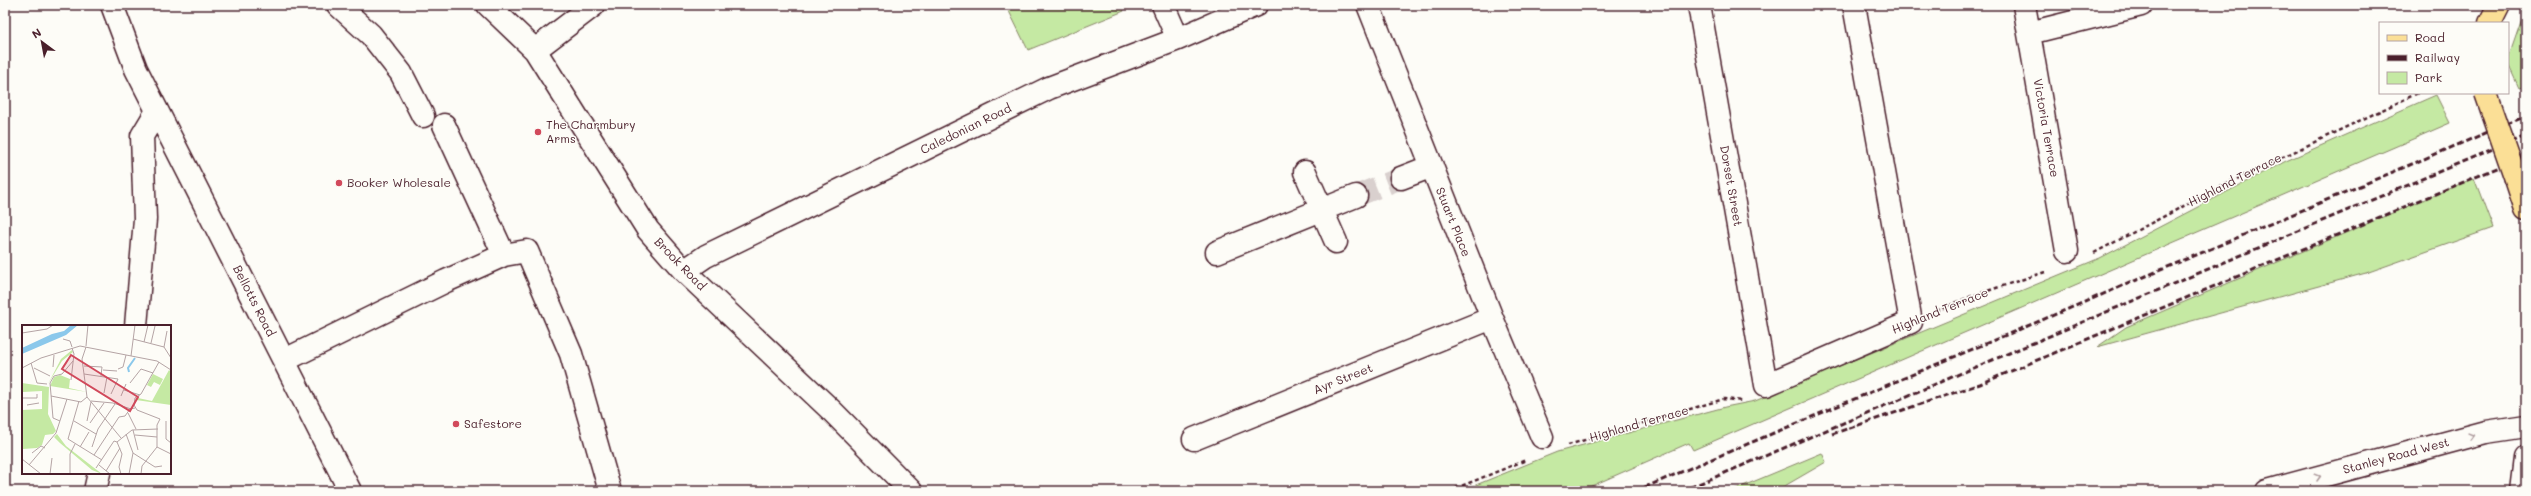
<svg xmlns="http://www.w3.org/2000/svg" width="2531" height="496" viewBox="0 0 2531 496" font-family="Mali,sans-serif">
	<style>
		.green { fill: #c5e9a3; stroke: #888467 }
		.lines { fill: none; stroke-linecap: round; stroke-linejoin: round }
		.minor-tunnel { stroke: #d9d0ce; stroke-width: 22; stroke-dasharray: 22 11; stroke-linecap: butt }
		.minor-casing { stroke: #4a1f2b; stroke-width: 25 }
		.major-casing { stroke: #4a1f2b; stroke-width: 25 }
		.path { stroke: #4a1f2b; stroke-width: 2.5; stroke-dasharray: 4 3; stroke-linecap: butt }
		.minor { stroke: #fdfcf7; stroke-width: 22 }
		.major { stroke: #fbdf96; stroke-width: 22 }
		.rail { stroke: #4a1f2b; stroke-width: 3; stroke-dasharray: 6 3; stroke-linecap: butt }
		.major-bridge-casing { stroke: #4a1f2b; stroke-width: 25; stroke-linecap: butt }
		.major-bridge { stroke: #fbdf96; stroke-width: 22 }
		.oneway { stroke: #ac999b }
		.poi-dot { fill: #d1495b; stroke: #fdfcf7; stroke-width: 1.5 }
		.labels { text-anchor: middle; stroke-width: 3; stroke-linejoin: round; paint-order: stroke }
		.poi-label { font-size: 12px; fill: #4a1f2b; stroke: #fdfcf7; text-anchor: start }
		.street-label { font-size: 12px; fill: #4a1f2b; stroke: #fdfcf7 }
		.inset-river { fill: none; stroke: #8bc8eb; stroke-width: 2 }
		.inset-road { fill: none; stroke: #b5a4a5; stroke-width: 1 }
		.view { fill: #d1495b; fill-opacity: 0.15; stroke: #d1495b; stroke-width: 2 }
		.inset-edge { fill: none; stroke: #4a1f2b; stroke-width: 2 }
	</style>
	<rect width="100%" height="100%" fill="#fdfcf7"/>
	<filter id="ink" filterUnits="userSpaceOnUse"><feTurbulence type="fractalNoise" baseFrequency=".025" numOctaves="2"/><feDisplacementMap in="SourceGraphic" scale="8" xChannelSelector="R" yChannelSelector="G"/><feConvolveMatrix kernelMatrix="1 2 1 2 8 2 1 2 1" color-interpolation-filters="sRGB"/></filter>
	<g filter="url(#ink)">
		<path class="green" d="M 1006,5 L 1121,5 L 1124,11 L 1028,50 Z
			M 2526,7 L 2526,86 L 2519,88 L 2508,64 L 2508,59 Z
			M 2436,95 L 2450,123 L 1693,450 L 1689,443 L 1580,491 L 1461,491 L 1557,452 L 1725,407 L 1755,401 L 2100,258 L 2286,161 Z
			M 2474,178 L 2493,228 L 2366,273 L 2097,347 L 2126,327 Z
			M 1822,453 L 1826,462 L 1776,491 L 1731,491 Z"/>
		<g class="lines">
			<path class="minor-tunnel" d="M 1356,196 L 1401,178"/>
			<defs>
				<path id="minor" d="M 112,5 L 136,69 L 350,491
					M 338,5 L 371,35 L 401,73 L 423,116
					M 488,5 L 535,50 L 648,230 L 684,271 L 832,411 L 911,491
					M 1163,5 L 1178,39
					M 1368,5 L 1492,318 L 1542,437
					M 1699,5 L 1766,385 L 1911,322 L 1854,5
					M 2024,5 L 2067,251
					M 2029,33 L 2141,5
					M 535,50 L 594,5
					M 444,125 L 504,255
					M 1305,172 L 1336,242
					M 1401,178 L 1432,166
					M 1217,252 L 1356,196
					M 684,271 L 706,256 L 1049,88 L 1178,39 L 1256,5
					M 136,326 L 145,219 L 142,136 L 157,111
					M 285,360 L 446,281 L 504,255 L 527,251 L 571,354 L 610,491
					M 1194,439 L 1492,318
					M 95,491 L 99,473
					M 2267,491 L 2486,432 L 2526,426
					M 2522,491 L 2526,458"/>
				<path id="major" d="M 2490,23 L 2499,5
					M 2516,179 L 2526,209"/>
			</defs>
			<use href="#minor" class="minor-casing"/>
			<use href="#major" class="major-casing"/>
			<path class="path" d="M 2094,253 L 2220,187 L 2418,93
				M 1936,311 L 1972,296 L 2048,271
				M 1568,445 L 1724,399 L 1743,401
				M 1449,491 L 1526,460"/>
			<use href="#minor" class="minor"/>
			<use href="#major" class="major"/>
			<path class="rail" d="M 1832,434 L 1980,384 L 2526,156
				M 1636,491 L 2526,116
				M 1682,491 L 2526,135"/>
			<defs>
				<path id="major-bridge" d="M 2486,93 L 2516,179"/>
			</defs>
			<use href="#major-bridge" class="major-bridge-casing"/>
			<use href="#major-bridge" class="major-bridge"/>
		</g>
		<defs><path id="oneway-chevron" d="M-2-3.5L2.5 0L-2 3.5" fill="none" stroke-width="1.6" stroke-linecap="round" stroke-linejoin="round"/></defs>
		<g class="oneway">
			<use href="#oneway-chevron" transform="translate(2471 436) rotate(-15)"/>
			<use href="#oneway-chevron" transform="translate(2318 477) rotate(-15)"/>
		</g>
	</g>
	<g class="poi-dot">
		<circle cx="538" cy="132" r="4"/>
		<circle cx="339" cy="183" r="4"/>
		<circle cx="456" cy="424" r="4"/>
	</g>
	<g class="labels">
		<g class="poi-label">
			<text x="546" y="129">The Charmbury<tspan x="546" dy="14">Arms</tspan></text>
			<text x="347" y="187">Booker Wholesale</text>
			<text x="464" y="428">Safestore</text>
		</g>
		<g class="street-label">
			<text transform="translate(2046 128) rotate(80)" y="4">Victoria Terrace</text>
			<text transform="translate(966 129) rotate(-26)" y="4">Caledonian Road</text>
			<text transform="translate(2235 180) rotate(-27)" y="4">Highland Terrace</text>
			<text transform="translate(1731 186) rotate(80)" y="4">Dorset Street</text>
			<text transform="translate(1453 222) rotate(68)" y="4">Stuart Place</text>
			<text transform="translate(680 264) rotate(46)" y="4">Brook Road</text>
			<text transform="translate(254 301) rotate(63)" y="4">Bellotts Road</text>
			<text transform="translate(1940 311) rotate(-22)" y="4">Highland Terrace</text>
			<text transform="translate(1343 379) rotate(-22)" y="4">Ayr Street</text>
			<text transform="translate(1639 424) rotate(-16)" y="4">Highland Terrace</text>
			<text transform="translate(2396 456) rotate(-15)" y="4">Stanley Road West</text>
		</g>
	</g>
	<g transform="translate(22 325)">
		<rect width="149" height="149" fill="#fdfcf7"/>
		<path d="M 50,25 L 51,27 L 40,36 L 26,59 L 39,34 ZM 147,45 L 149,47 L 149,80 L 114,75 L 116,73 L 130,76 ZM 131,49 L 141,54 L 138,60 L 132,57 L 129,62 L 125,60 ZM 38,50 L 48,54 L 47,63 L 65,67 L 28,61 L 32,52 ZM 0,58 L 27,62 L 26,89 L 34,106 L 31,109 L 23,110 L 20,120 L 15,123 L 1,124 L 0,121 L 0,77 L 0,85 L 20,84 L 20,66 L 1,67 ZM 35,109 L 44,121 L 80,149 L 70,145 L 38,118 L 32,112 Z" fill="#c5e9a3"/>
		<path d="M 49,0 L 56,0 L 44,10 L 0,29 L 0,23 L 30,9 L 42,6 Z" fill="#8bc8eb"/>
		<path class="inset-river" d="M 107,47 L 106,43 L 113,33"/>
		<path class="inset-road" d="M 0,8 L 25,4 L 31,0M 41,14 L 48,16 L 50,22M 111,14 L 142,22 L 149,33M 122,17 L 126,0M 129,18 L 133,1M 64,21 L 66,0M 64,22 L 60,34 L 65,72M 142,22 L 145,6M 109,31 L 113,0M 137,37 L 119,69 L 113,73 L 112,80 L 115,85 L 138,94 L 135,100 L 135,122 L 149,129M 9,38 L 15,58 L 25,59M 62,41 L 80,42 L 79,51M 31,42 L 32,30M 0,43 L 19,33 L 58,21 L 135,36 L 149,45M 12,43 L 28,51M 96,44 L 101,42 L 104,30M 81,45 L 95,46M 62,49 L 96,54 L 89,69M 49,55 L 52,29 L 50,23M 108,58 L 119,44 L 131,48M 102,65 L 118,70M 82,68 L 85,52M 29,71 L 59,77 L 65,72M 99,71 L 104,59M 65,72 L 99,113M 0,73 L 15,73 L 15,69M 57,76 L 46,114 L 80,135M 69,76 L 91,78 L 109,84M 5,80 L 17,78M 106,88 L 114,104M 38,96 L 31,93 L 28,58 L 32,51 L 40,49 L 51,36M 52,96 L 74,109M 65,96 L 69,77M 144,96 L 144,114 L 149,118M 68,98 L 82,78M 111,105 L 116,125M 104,109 L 111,128 L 107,149M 113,110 L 135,112M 95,117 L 100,129 L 97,142 L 99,149M 58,122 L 67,107M 70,122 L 76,104 L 93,79M 10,128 L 19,121 L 23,123M 111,128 L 133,142 L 140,141M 72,130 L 97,92 L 103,91 L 108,84 L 113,83M 0,134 L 19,149M 7,140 L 34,108 L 45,74M 77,140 L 88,149M 74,143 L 92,116 L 95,117 L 110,105 L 136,104M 84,146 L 98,123M 28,149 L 30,133M 48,149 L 48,129 L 53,119M 119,149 L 120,141 L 135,122"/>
		<path class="view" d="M 49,30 L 116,72 L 108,86 L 40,44 Z"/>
		<rect width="149" height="149" class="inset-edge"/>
	</g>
	<rect width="2531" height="496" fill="none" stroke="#fdfcf7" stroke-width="20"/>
	<rect x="10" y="10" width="2511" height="476" fill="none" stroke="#4a1f2b" stroke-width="1.5" filter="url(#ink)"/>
	<rect x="2379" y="22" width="130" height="72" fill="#fdfcf7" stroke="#b5a4a5"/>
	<rect x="2387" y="35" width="20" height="6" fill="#fbdf96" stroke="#b5a4a5"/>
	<text x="2415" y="42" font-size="12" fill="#4a1f2b">Road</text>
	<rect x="2387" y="55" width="20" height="6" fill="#4a1f2b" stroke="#b5a4a5"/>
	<text x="2415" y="62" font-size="12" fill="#4a1f2b">Railway</text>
	<rect x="2387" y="72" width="20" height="12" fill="#c5e9a3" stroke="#b5a4a5"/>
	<text x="2415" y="82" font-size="12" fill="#4a1f2b">Park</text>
	<g transform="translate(42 42) rotate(328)" stroke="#fdfcf7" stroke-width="3" paint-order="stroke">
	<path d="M0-3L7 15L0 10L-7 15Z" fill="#4a1f2b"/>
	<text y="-6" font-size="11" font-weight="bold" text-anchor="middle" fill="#4a1f2b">N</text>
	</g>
</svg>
